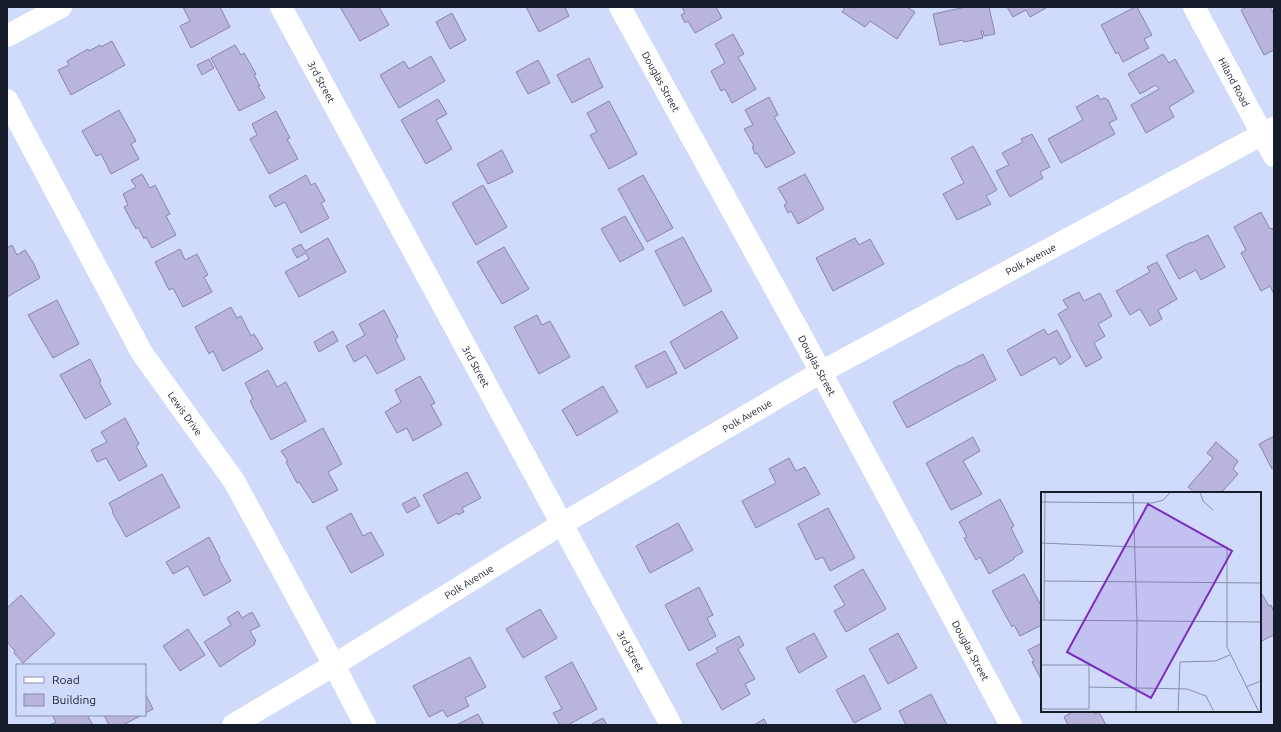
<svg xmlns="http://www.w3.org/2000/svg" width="1281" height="732" viewBox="0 0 1281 732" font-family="Ubuntu,sans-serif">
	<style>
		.building { fill: #b9b4de; stroke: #8984ac }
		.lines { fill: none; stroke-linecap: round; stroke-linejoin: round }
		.minor { stroke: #fff; stroke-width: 22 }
		.tertiary { stroke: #fff; stroke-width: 22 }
		.labels { text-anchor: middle; stroke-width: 4; stroke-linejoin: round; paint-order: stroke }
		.street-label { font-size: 10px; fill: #171c2b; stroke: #d0dbfc }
		.inset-road { fill: none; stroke: #868fa8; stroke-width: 1 }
		.view { fill: #7b2cbf; fill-opacity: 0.15; stroke: #7b2cbf; stroke-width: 2 }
		.inset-edge { fill: none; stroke: #171c2b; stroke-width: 2 }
	</style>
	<rect width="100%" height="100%" fill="#d0dbfc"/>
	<path class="building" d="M 183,7 L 220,7 L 230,27 L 191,48 L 180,26 L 190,21 Z
		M 340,7 L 379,7 L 389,25 L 360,41 Z
		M 526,7 L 565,7 L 569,16 L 539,32 Z
		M 682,7 L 716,7 L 722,18 L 695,33 L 688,21 L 685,23 L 681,15 L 685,13 Z
		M 845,7 L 855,8 L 855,7 L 907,7 L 915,12 L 897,39 L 870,21 L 865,27 L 842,12 Z
		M 966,7 L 989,7 L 995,34 L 984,36 L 983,31 L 981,31 L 983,38 L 964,42 L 963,40 L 940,45 L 933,14 Z
		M 1007,7 L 1045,7 L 1046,8 L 1030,17 L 1026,10 L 1013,17 Z
		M 1135,7 L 1137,7 L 1152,35 L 1144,39 L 1149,48 L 1123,62 L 1118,52 L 1116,54 L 1101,25 Z
		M 1247,7 L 1270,7 L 1274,14 L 1274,50 L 1264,55 L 1241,10 Z
		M 452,13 L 466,40 L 450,49 L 436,22 Z
		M 733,34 L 744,54 L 738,57 L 756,89 L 732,103 L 725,89 L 721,91 L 711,71 L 725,63 L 715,44 Z
		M 112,41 L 125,65 L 71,95 L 58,70 L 69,65 L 67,61 L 88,49 L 89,51 L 100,45 L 101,47 Z
		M 235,45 L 241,55 L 244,53 L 256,74 L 254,75 L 260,86 L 258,86 L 265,98 L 239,111 L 211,58 Z
		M 1163,54 L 1169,63 L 1175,59 L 1194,92 L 1169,107 L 1174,117 L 1146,133 L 1131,105 L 1159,89 L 1156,85 L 1140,94 L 1128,74 Z
		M 431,56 L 445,81 L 399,108 L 380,75 L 404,61 L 409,69 Z
		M 589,58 L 603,87 L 572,103 L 557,75 Z
		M 209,59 L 214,68 L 202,75 L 197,65 Z
		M 538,60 L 550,83 L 528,94 L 516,72 Z
		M 1098,95 L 1100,100 L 1104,98 L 1108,100 L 1117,119 L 1109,123 L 1115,134 L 1061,163 L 1048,139 L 1083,120 L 1076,107 Z
		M 769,97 L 778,115 L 774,117 L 795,153 L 766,168 L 757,153 L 755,154 L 752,147 L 754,146 L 744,129 L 753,125 L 745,110 Z
		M 438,99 L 447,114 L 436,120 L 452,149 L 426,164 L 401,120 Z
		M 609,101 L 637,154 L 609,169 L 590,135 L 597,132 L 587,113 Z
		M 119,110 L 136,141 L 131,144 L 139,159 L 111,174 L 101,154 L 96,156 L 82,131 Z
		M 276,111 L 290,138 L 287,139 L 298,159 L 269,174 L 250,139 L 257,135 L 252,124 Z
		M 1032,134 L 1050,167 L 1040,172 L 1043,178 L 1010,197 L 996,171 L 1009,165 L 1002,153 L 1023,142 L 1021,139 Z
		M 973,146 L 997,190 L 986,196 L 991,204 L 957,220 L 943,194 L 964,183 L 951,158 Z
		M 502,150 L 513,172 L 488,184 L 477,164 Z
		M 142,174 L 150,188 L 155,185 L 170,214 L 166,216 L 176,235 L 152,248 L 146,237 L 144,239 L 138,227 L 136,229 L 124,207 L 128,205 L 123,194 L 136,187 L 131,180 Z
		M 805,174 L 824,209 L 798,224 L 791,211 L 788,213 L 784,205 L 787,203 L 778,188 Z
		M 306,175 L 311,185 L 315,183 L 325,201 L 321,203 L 329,218 L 301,233 L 285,202 L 275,207 L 269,196 Z
		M 643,175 L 673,228 L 647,242 L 618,189 Z
		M 483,185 L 507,227 L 476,245 L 452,203 Z
		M 1261,212 L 1270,229 L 1272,228 L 1274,232 L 1274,294 L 1270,286 L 1261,291 L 1241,253 L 1246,250 L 1234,227 Z
		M 625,216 L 644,249 L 620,262 L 601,229 Z
		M 1208,235 L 1225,267 L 1201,280 L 1196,270 L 1179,279 L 1166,255 L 1191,242 L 1192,243 Z
		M 683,237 L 712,291 L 684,306 L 655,251 Z
		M 328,238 L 346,272 L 299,297 L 285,272 L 309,259 L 306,253 L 297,258 L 292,249 L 301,244 L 305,251 Z
		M 855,238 L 859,245 L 870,239 L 884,264 L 833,291 L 816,258 Z
		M 12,245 L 17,255 L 25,250 L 34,264 L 40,278 L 7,297 L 7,248 Z
		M 504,247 L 529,289 L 502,304 L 477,262 Z
		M 180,249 L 185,260 L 197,254 L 208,275 L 204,277 L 212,292 L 183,307 L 173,288 L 169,290 L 155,262 Z
		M 1157,262 L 1177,299 L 1158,310 L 1162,319 L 1150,326 L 1140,309 L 1130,315 L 1116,291 L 1150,272 L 1147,267 Z
		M 1079,292 L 1084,301 L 1100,293 L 1112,316 L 1098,324 L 1105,336 L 1094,343 L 1102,358 L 1086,367 L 1070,338 L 1070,336 L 1058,314 L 1068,308 L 1063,300 Z
		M 57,300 L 79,344 L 53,358 L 28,315 Z
		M 231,307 L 237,318 L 241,316 L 251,336 L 254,334 L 263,349 L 223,371 L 213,351 L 209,354 L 195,327 Z
		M 384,310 L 398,337 L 395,339 L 405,359 L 377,374 L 366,355 L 354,362 L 346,346 L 365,335 L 359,324 Z
		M 722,311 L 738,338 L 685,369 L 670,342 Z
		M 537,315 L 542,325 L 550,321 L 570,357 L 539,374 L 514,327 Z
		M 1044,329 L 1048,335 L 1057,330 L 1071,357 L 1060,365 L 1055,357 L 1021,376 L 1007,350 Z
		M 333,331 L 338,341 L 319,352 L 314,342 Z
		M 665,351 L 677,373 L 647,388 L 635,366 Z
		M 983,354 L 996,380 L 907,428 L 893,402 L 960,365 L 961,366 Z
		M 90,359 L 101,381 L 99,382 L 111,404 L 85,419 L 60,375 Z
		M 268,370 L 277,387 L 286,382 L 306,421 L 271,440 L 250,401 L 253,399 L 245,383 Z
		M 420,376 L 435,403 L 431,405 L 442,425 L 413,441 L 407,428 L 397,433 L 385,412 L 401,402 L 395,390 Z
		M 603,386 L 618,412 L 577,436 L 562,410 Z
		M 125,418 L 139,444 L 136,446 L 147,466 L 119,481 L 106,458 L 97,462 L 91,450 L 107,442 L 101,432 Z
		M 323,428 L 342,464 L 328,472 L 338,490 L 313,503 L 299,482 L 297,483 L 286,462 L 288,461 L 281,451 Z
		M 1274,436 L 1274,468 L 1272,469 L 1259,444 Z
		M 973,437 L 980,451 L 963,461 L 982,494 L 951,510 L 926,463 Z
		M 1216,442 L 1238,461 L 1233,469 L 1238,474 L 1221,493 L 1195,493 L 1188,487 L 1213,458 L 1207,453 Z
		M 789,458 L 796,471 L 805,467 L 820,494 L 756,528 L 742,501 L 776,483 L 769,469 Z
		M 467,472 L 481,498 L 462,508 L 464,512 L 458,515 L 457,513 L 438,524 L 423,495 Z
		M 162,474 L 180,507 L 126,537 L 112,512 L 113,511 L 109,503 Z
		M 415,497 L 420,506 L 407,513 L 402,504 Z
		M 1000,499 L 1014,526 L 1011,528 L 1023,552 L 1013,558 L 1014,559 L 989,574 L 980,557 L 976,560 L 964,538 L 967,537 L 959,522 Z
		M 828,508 L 855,558 L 830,571 L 823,557 L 816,560 L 798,524 Z
		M 351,513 L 363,536 L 371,532 L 384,555 L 351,573 L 326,527 Z
		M 678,523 L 693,550 L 650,573 L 636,546 Z
		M 209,537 L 220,558 L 219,559 L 231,581 L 204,596 L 188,566 L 173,574 L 166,562 Z
		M 863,569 L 886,609 L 846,632 L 834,611 L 845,605 L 834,586 Z
		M 1024,574 L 1042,607 L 1042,625 L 1020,636 L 1014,625 L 1012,627 L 992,591 Z
		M 699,587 L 713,615 L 707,618 L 716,636 L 689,651 L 665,605 Z
		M 1260,591 L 1269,606 L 1271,605 L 1274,612 L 1274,635 L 1260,642 Z
		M 21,595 L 55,634 L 23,663 L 14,653 L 15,651 L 7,642 L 7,608 Z
		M 540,609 L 557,638 L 523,658 L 506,629 Z
		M 238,611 L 242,618 L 252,612 L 260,626 L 250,631 L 256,641 L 254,642 L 255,644 L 220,667 L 204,642 L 231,625 L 227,618 Z
		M 188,629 L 205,655 L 180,671 L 163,646 Z
		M 814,633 L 827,657 L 799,673 L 786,648 Z
		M 898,633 L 917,668 L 888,684 L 869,649 Z
		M 739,636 L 744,645 L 738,649 L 755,679 L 745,684 L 750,694 L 722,710 L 696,664 L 718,652 L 716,648 Z
		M 1042,643 L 1042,681 L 1032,662 L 1034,661 L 1028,650 Z
		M 470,657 L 486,687 L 465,698 L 469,706 L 447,717 L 443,710 L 429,717 L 413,686 Z
		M 572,662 L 597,709 L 568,725 L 560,725 L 553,713 L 562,709 L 545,677 Z
		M 864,675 L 881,709 L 854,723 L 836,690 Z
		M 145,693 L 153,709 L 145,713 Z
		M 931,694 L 947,725 L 906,725 L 899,711 Z
		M 1074,711 L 1094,711 L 1095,714 L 1099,712 L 1106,725 L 1068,725 L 1064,717 Z
		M 478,714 L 484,725 L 456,725 Z
		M 52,715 L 87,715 L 93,725 L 50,725 L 56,722 Z
		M 104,715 L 142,715 L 123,725 L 109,725 Z
		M 603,718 L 607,725 L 590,725 Z
		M 764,719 L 767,725 L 754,725 Z"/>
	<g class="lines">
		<g class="minor">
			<path id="s1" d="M 281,7 L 671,725"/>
			<path id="s2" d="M 620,7 L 803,339 L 1011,725"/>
			<path id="s3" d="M 1194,7 L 1274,156"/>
			<path d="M 7,36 L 61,7"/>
			<path id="s4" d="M 7,100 L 142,353 L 234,481 L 334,665 L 365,725"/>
		</g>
		<path class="tertiary" id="s5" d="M 233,725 L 334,665 L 562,524 L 821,372 L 1274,128"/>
	</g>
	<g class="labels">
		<g class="street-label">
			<text dy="4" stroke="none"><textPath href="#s1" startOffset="85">3rd Street</textPath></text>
			<text dy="4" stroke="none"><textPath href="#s2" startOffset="85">Douglas Street</textPath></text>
			<text dy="4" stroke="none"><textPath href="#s3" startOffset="85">Hiland Road</textPath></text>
			<text dy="4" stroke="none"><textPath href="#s5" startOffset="924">Polk Avenue</textPath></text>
			<text dy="4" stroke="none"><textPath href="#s2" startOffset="409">Douglas Street</textPath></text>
			<text dy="4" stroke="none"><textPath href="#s1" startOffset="409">3rd Street</textPath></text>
			<text dy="4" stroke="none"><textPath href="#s4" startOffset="361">Lewis Drive</textPath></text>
			<text dy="4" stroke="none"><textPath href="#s5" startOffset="600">Polk Avenue</textPath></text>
			<text dy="4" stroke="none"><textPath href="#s5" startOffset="276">Polk Avenue</textPath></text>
			<text dy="4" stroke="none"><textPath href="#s2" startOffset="733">Douglas Street</textPath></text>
			<text dy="4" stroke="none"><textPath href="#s1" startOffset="733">3rd Street</textPath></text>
		</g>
	</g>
	<g transform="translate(1041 492)">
		<rect width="220" height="220" fill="#d0dbfc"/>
		<path class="inset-road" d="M 92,0 L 96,130 L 95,220M 159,0 L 162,9 L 172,18M 0,10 L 112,11 L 122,8 L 130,0M 0,51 L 94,55 L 186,55 L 186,155 L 218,220M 3,89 L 219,91M 0,128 L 220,130M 3,128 L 4,0M 0,173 L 48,173 L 48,217 L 0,217M 48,195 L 146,197 L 165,204 L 173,220M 205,195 L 220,189M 137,220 L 139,170 L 174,169 L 189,163"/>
		<path class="view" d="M 107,12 L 191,59 L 110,206 L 26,160 Z"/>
		<rect width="220" height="220" class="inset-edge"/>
	</g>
	<rect width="1281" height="732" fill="none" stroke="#171c2b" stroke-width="16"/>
	<rect x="16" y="664" width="130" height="52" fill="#d0dbfc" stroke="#868fa8"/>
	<rect x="24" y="677" width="20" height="6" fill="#ffffff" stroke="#868fa8"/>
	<text x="52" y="684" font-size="12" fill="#171c2b">Road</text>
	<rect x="24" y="694" width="20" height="12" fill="#b9b4de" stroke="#868fa8"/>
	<text x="52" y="704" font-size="12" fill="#171c2b">Building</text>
</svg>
